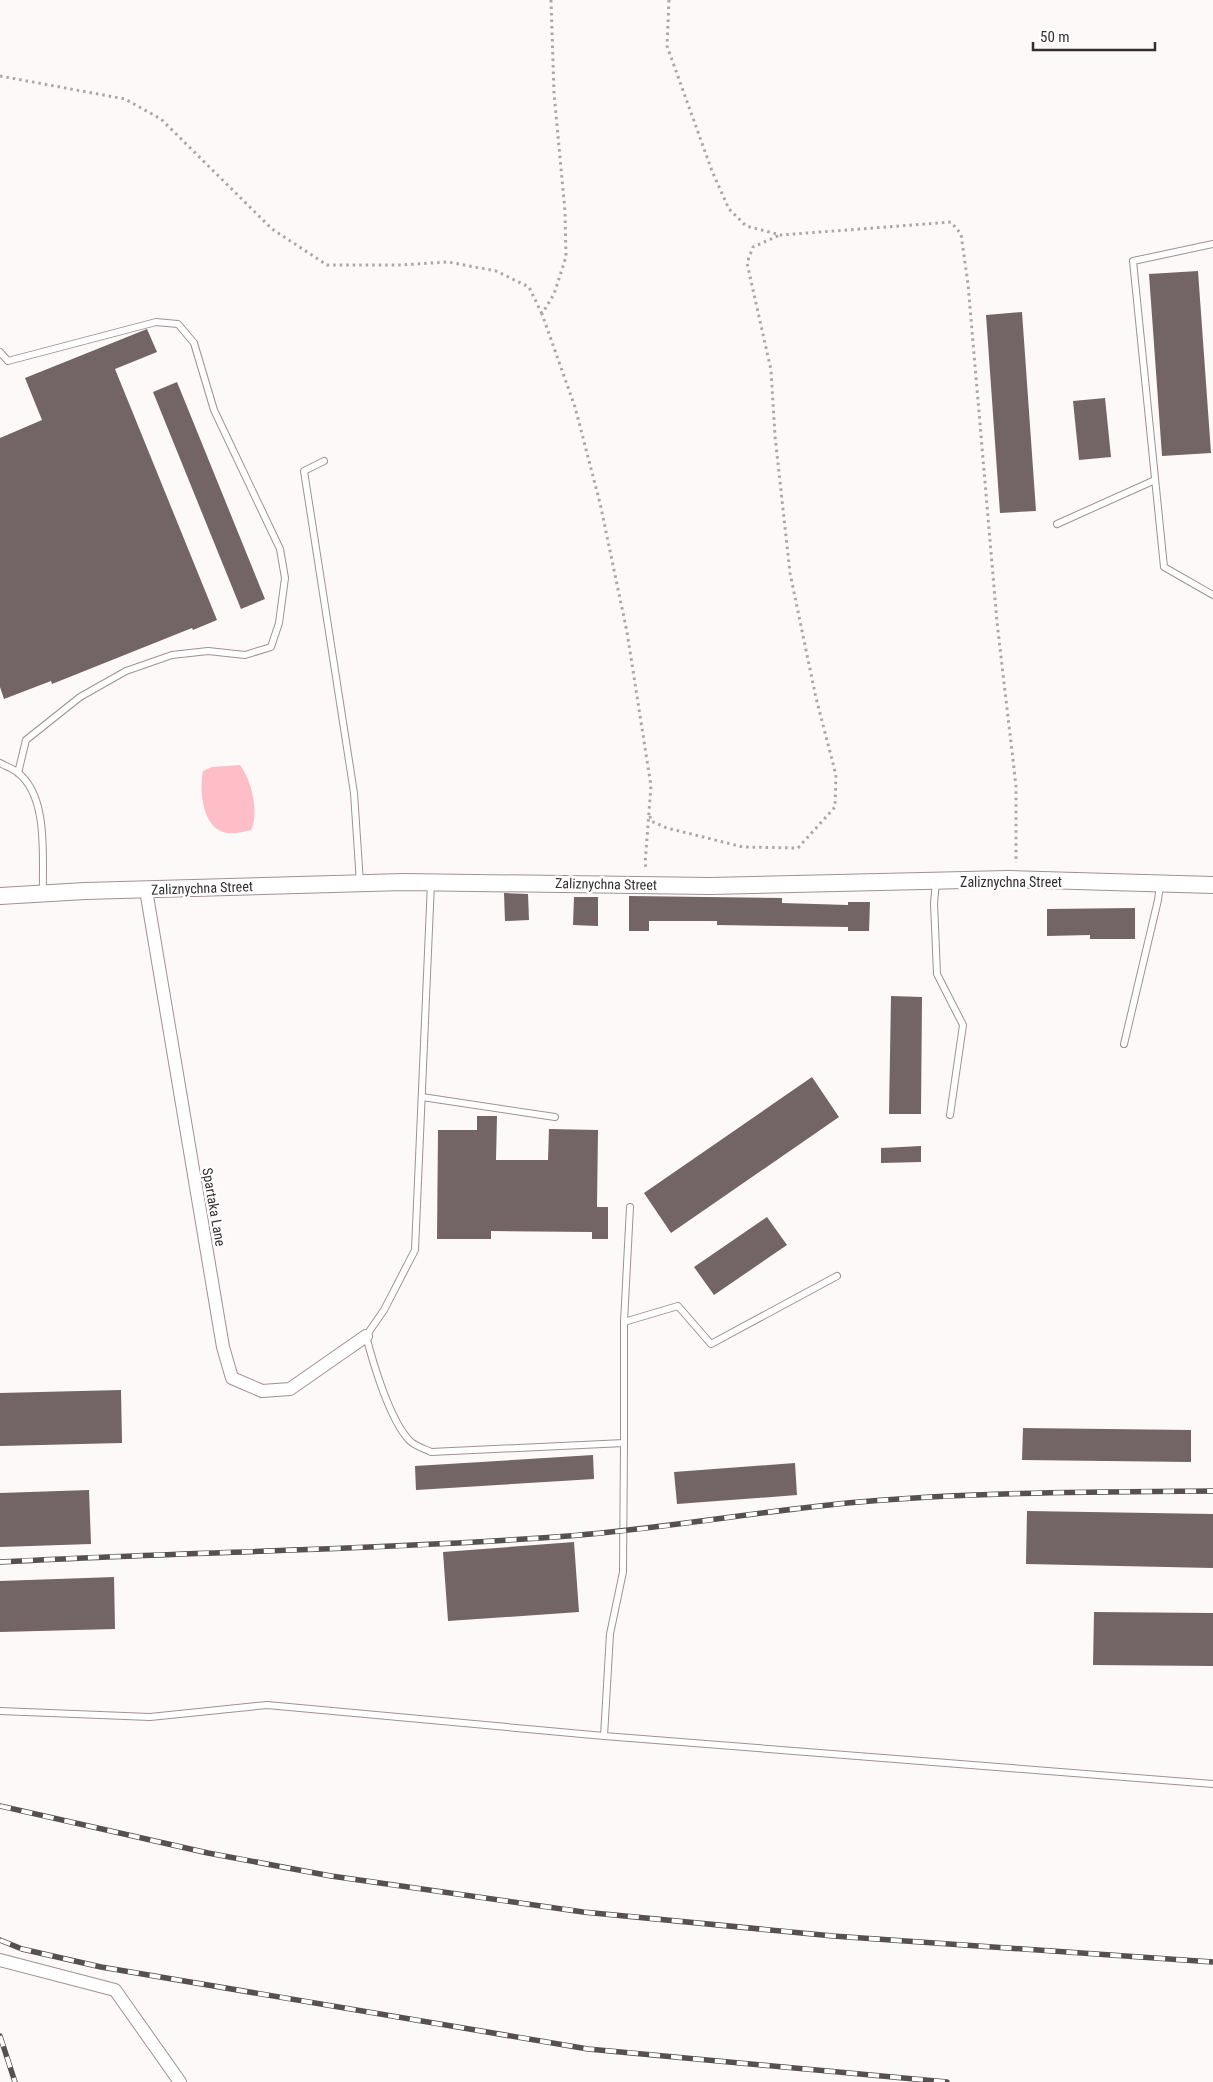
<svg xmlns="http://www.w3.org/2000/svg" width="1213" height="2082" viewBox="0 0 1213 2082" font-family="'Roboto Condensed',sans-serif">
	<style>
		.water { fill: #febec7 }
		.building { fill: #736465 }
		.lines { fill: none; stroke-linecap: round; stroke-linejoin: round }
		.service-casing { stroke: #a19092; stroke-width: 8 }
		.minor-casing { stroke: #a19092; stroke-width: 14 }
		.tertiary-casing { stroke: #a19092; stroke-width: 18 }
		.path { stroke: #aca7a7; stroke-width: 3; stroke-dasharray: 2.5 4; stroke-linecap: butt }
		.service { stroke: #fff; stroke-width: 6 }
		.minor { stroke: #fff; stroke-width: 12 }
		.tertiary { stroke: #fff; stroke-width: 16 }
		.rail-casing { stroke: #565051; stroke-width: 5.5 }
		.rail { stroke: #fff; stroke-width: 4; stroke-dasharray: 11; stroke-linecap: butt }
		.labels { text-anchor: middle; stroke-width: 5; stroke-linejoin: round; paint-order: stroke }
		.street-label { font-size: 14px; fill: #352e2f; stroke: #fff }
	</style>
	<rect width="100%" height="100%" fill="#fdf9f9"/>
	<path class="water" d="M 240,765 C 251,779 260,813 251,830 C 243,832 232,835 223,832 C 202,825 199,789 203,771 L 212,767 Z"/>
	<path class="building" d="M 1198,271 L 1211,453 L 1162,456 L 1149,274 Z
		M 1022,312 L 1036,511 L 1000,513 L 986,315 Z
		M 147,329 L 157,352 L 115,369 L 217,620 L 193,630 L 192,628 L 52,684 L 51,681 L 4,699 L 0,687 L 0,438 L 42,420 L 25,378 Z
		M 177,382 L 265,599 L 241,609 L 153,392 Z
		M 1105,398 L 1111,457 L 1079,460 L 1073,401 Z
		M 504,893 L 528,894 L 529,920 L 505,921 Z
		M 629,896 L 782,898 L 782,903 L 848,905 L 848,902 L 870,902 L 869,931 L 848,931 L 848,927 L 717,925 L 717,921 L 649,921 L 649,931 L 629,931 Z
		M 574,897 L 598,897 L 598,926 L 573,925 Z
		M 1135,908 L 1135,939 L 1090,939 L 1090,935 L 1047,936 L 1047,909 Z
		M 891,996 L 922,997 L 921,1114 L 889,1114 Z
		M 812,1077 L 839,1117 L 671,1233 L 644,1193 Z
		M 477,1116 L 497,1116 L 496,1160 L 548,1160 L 549,1129 L 598,1130 L 597,1207 L 608,1207 L 608,1239 L 592,1239 L 592,1232 L 491,1231 L 491,1239 L 437,1239 L 438,1130 L 477,1130 Z
		M 921,1146 L 921,1162 L 881,1163 L 881,1148 Z
		M 767,1217 L 787,1245 L 714,1295 L 694,1267 Z
		M 121,1390 L 122,1443 L 0,1446 L 0,1393 Z
		M 1023,1428 L 1191,1430 L 1191,1462 L 1022,1460 Z
		M 593,1455 L 594,1479 L 416,1490 L 415,1466 Z
		M 795,1463 L 797,1495 L 677,1504 L 674,1472 Z
		M 89,1490 L 91,1544 L 0,1547 L 0,1493 Z
		M 1027,1511 L 1213,1514 L 1213,1568 L 1026,1564 Z
		M 574,1542 L 579,1612 L 448,1621 L 443,1552 Z
		M 114,1577 L 115,1629 L 0,1632 L 0,1581 Z
		M 1094,1612 L 1213,1613 L 1213,1666 L 1093,1665 Z"/>
	<g class="lines">
		<defs>
			<path id="service" d="M 1213,244 L 1133,261 L 1164,567 L 1213,595
				M 0,352 L 8,361 L 156,322 L 178,324 L 194,343 L 214,410 L 280,549 L 285,578 L 279,623 L 271,647 L 245,655 L 208,651 L 172,655 L 126,671 L 80,697 L 26,740 L 18,773
				M 324,461 L 304,471 L 354,793 L 360,883
				M 1057,524 L 1155,480
				M 0,763 C 5,766 12,768 17,772 C 49,796 42,857 43,892
				M 936,882 L 934,903 L 937,974 L 963,1025 L 950,1115
				M 431,883 L 415,1250 L 384,1310 L 366,1336 C 373,1363 390,1421 410,1441 C 415,1446 425,1449 431,1452 L 624,1443 L 623,1572 L 610,1634 L 604,1736 L 1213,1784
				M 1124,1044 L 1158,900 L 1160,885
				M 422,1097 L 555,1117
				M 624,1322 L 678,1306 L 711,1344 L 837,1276
				M 624,1443 L 624,1322 L 630,1207
				M 0,1711 L 150,1717 L 267,1705 L 604,1736"/>
			<path id="minor" d="M 146,890 L 223,1347 L 232,1378 L 262,1391 L 290,1389 L 366,1336
				M 0,1960 L 115,1990 L 180,2082"/>
			<path id="tertiary" d="M 0,896 L 85,891 L 404,882 L 710,886 L 1008,879 L 1213,885"/>
		</defs>
		<use href="#service" class="service-casing"/>
		<use href="#minor" class="minor-casing"/>
		<use href="#tertiary" class="tertiary-casing"/>
		<path class="path" d="M 551,0 L 554,93 L 565,211 L 566,257 L 554,294 L 542,314 L 575,407 L 600,503 L 627,632 L 651,786 L 645,864 L 647,870
			M 669,0 L 667,46 L 712,171 L 729,209 L 746,226 L 781,235 L 951,222 L 961,234 L 968,284 L 997,622 L 1016,786 L 1016,863
			M 0,76 L 125,99 L 161,119 L 272,229 L 327,265 L 401,265 L 448,262 L 496,271 L 529,287 L 542,314
			M 650,816 L 651,821 L 667,828 L 743,847 L 798,848 L 835,807 L 836,775 L 816,698 L 790,573 L 775,436 L 771,370 L 747,263 L 753,247 L 780,235"/>
		<use href="#service" class="service"/>
		<use href="#minor" class="minor"/>
		<use href="#tertiary" class="tertiary"/>
		<defs>
			<path id="rail" d="M 0,1562 C 185,1552 370,1550 555,1537 C 657,1530 758,1511 859,1502 C 977,1492 1095,1492 1213,1491
				M 0,1806 L 208,1853 L 331,1876 L 583,1912 L 833,1936 L 1213,1962
				M 0,1940 L 22,1949 L 101,1967 L 588,2049 L 947,2082
				M 0,2036 L 15,2082"/>
		</defs>
		<use href="#rail" class="rail-casing"/>
		<use href="#rail" class="rail"/>
	</g>
	<g class="labels">
		<g class="street-label">
			<text x="1011" y="887">Zaliznychna Street</text>
			<text transform="translate(606 884) rotate(1)" y="5">Zaliznychna Street</text>
			<text transform="translate(202 888) rotate(-2)" y="5">Zaliznychna Street</text>
			<text transform="translate(214 1207) rotate(80)" y="5">Spartaka Lane</text>
		</g>
	</g>
	<path d="M1033 42v8h122v-8" fill="none" stroke="#352e2f" stroke-width="2.5"/>
	<text x="1040" y="42" font-size="15" fill="#352e2f" stroke="#ffffff" stroke-width="4" paint-order="stroke">50 m</text>
</svg>
